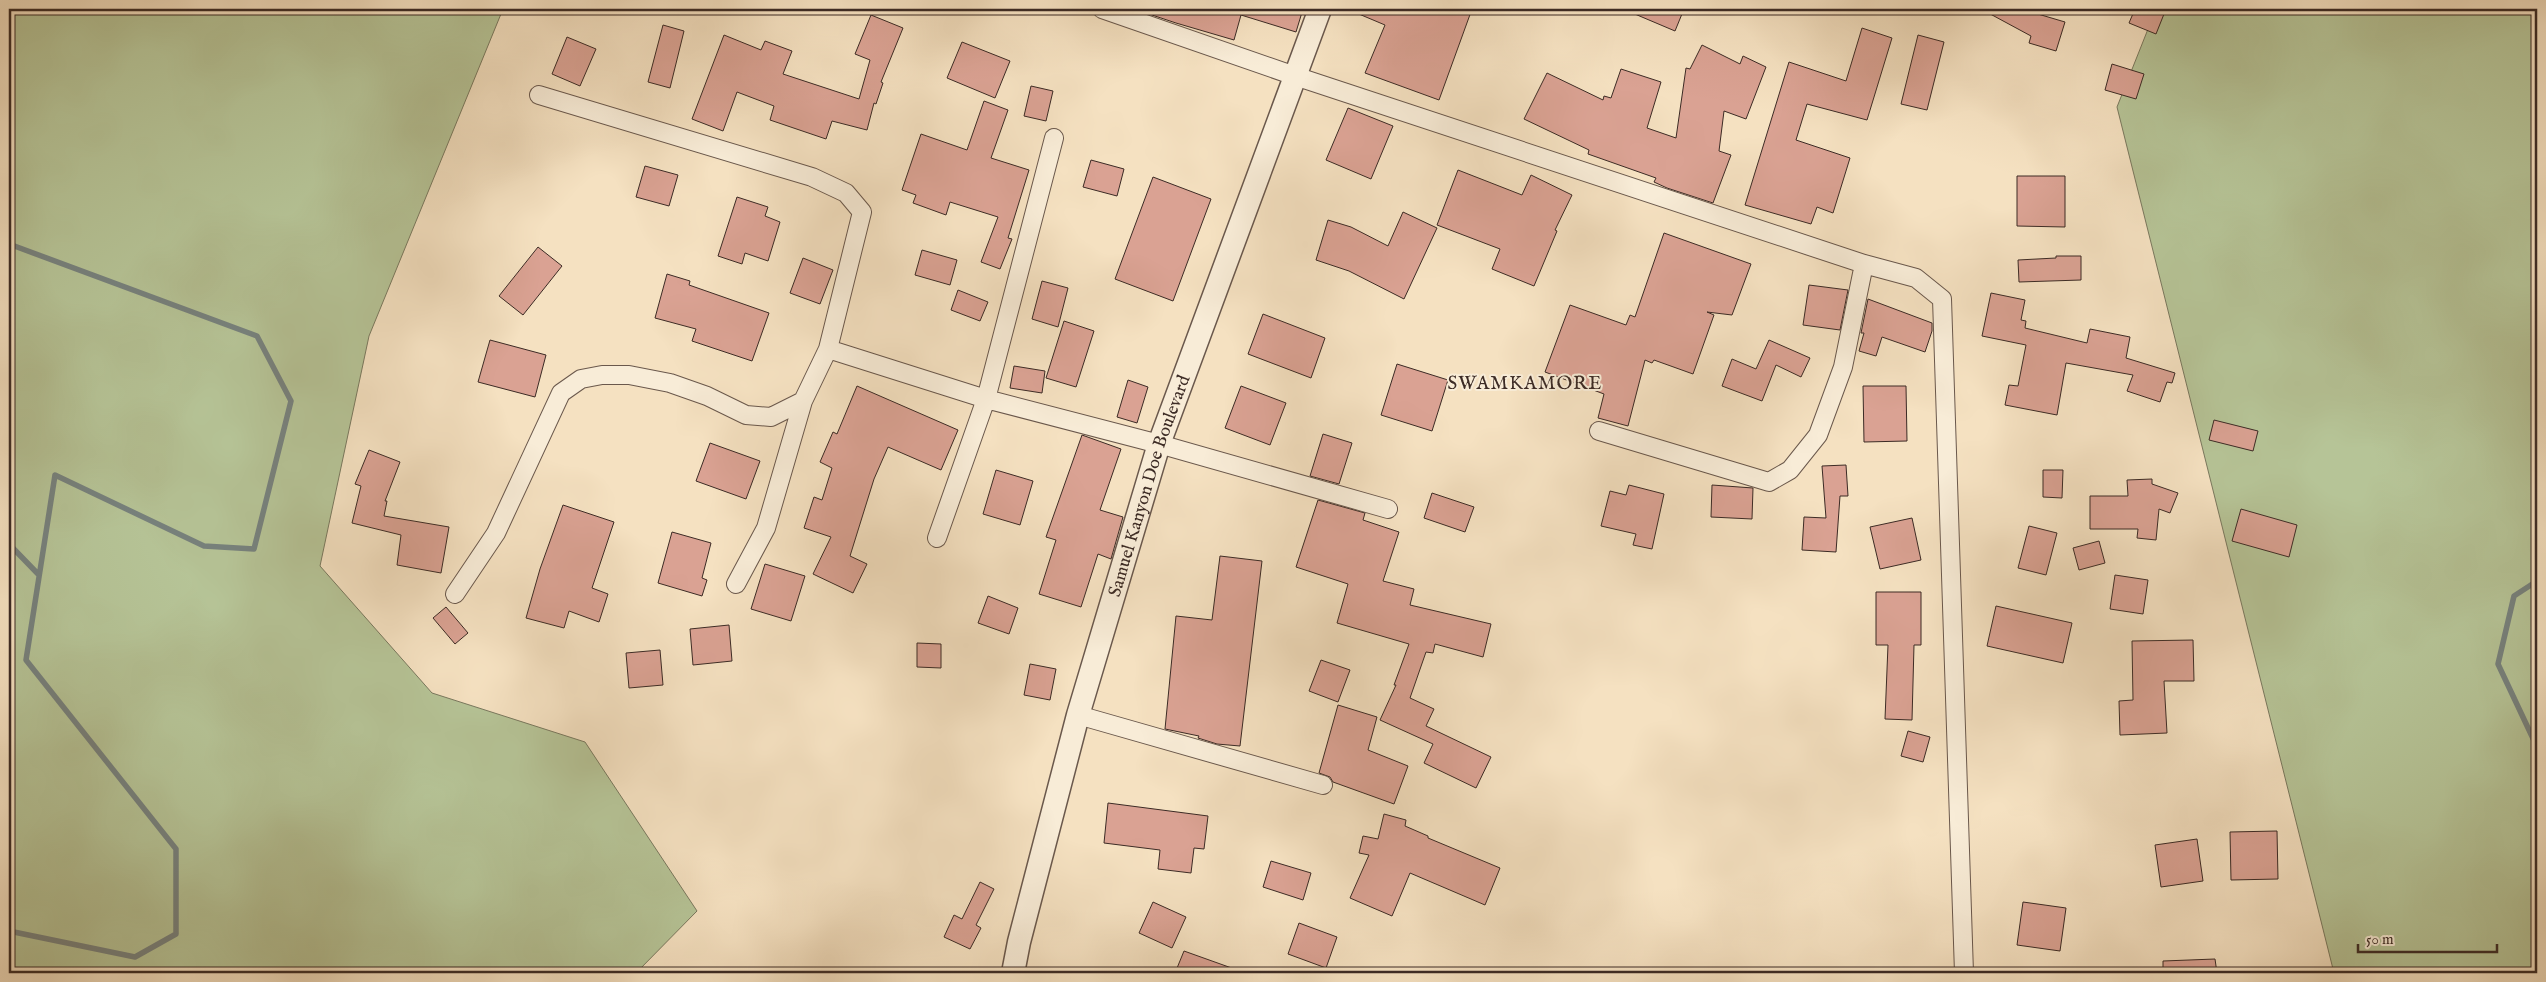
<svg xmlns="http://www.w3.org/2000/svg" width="2546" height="982" viewBox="0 0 2546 982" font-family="'IM FELL English',serif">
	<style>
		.green { fill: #b6c497; stroke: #79785e }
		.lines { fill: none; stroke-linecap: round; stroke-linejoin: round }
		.stream { stroke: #77827e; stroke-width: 5.5 }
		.building { fill: #daa293; stroke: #3c2b25 }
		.minor-casing { stroke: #6a584c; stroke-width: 20 }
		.tertiary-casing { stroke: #6a584c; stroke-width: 25 }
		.minor { stroke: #f8ecd7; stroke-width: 18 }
		.tertiary { stroke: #f8ecd7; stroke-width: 22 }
		.labels { text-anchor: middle; stroke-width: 4; stroke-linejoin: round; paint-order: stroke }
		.street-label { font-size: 18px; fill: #3c2b25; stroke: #f8ecd7 }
		.neighbourhood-label { font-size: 19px; letter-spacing: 1px; fill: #3c2b25; stroke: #f8ecd7 }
	</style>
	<rect width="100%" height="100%" fill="#f5e1c1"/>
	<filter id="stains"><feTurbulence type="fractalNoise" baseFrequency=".004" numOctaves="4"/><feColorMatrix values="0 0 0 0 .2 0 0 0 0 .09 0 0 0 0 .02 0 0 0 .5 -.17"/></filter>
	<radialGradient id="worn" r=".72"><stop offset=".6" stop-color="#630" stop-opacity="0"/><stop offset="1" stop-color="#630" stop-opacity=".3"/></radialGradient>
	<path class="green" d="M 9,9 L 503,9 L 369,336 L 320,566 L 432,693 L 585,742 L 697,911 L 636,973 L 9,973 Z
		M 2156,9 L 2537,9 L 2537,973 L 2334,973 L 2117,107 Z"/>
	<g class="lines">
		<path class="stream" d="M 9,244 L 257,336 L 291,401 L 254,549 L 204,546 L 55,475 L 26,660 L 176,849 L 176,934 L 135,957 L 9,931
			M 9,544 L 39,575
			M 2537,581 L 2514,596 L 2498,664 L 2537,747"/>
	</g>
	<path class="building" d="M 1140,9 L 1303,9 L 1296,32 L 1241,15 L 1234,40 L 1176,23 L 1140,11 Z
		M 1347,9 L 1472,9 L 1439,100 L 1365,73 L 1385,25 Z
		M 1623,9 L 1684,9 L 1675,31 Z
		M 1981,9 L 2021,9 L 2065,22 L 2056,51 L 2029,43 L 2031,36 Z
		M 2135,9 L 2166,9 L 2156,34 L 2129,23 Z
		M 871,15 L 903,28 L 881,82 L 883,83 L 876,104 L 874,103 L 867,130 L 832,121 L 826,139 L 770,120 L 774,106 L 737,92 L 723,131 L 692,119 L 724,35 L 761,50 L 765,41 L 792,51 L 783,74 L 859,99 L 870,60 L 855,54 Z
		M 663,25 L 684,31 L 670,88 L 648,82 Z
		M 1862,28 L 1892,38 L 1867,120 L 1807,104 L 1796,140 L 1850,158 L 1833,213 L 1817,207 L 1811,224 L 1745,205 L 1789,62 L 1846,81 Z
		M 1918,35 L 1944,42 L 1927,110 L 1901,104 Z
		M 567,37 L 596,49 L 580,86 L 552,74 Z
		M 962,42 L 1010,61 L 995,98 L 947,78 Z
		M 1702,45 L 1740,64 L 1743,56 L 1766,67 L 1746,119 L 1724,111 L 1719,151 L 1731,155 L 1713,203 L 1667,188 L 1654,182 L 1656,178 L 1588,154 L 1589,150 L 1524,119 L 1547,73 L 1603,100 L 1604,96 L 1611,98 L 1621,69 L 1661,82 L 1647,128 L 1676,138 L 1686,68 L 1690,69 Z
		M 2112,64 L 2144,74 L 2136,99 L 2105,90 Z
		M 1031,86 L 1053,91 L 1046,121 L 1024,116 Z
		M 984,101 L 1008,110 L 991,158 L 1029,170 L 1008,238 L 1012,239 L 1000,269 L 981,262 L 998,217 L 950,202 L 946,215 L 913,203 L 916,195 L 902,190 L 921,134 L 967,150 Z
		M 1348,108 L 1393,126 L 1371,179 L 1326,160 Z
		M 1091,160 L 1124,169 L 1117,196 L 1083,187 Z
		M 645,166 L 678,175 L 669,206 L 636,197 Z
		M 1458,170 L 1522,195 L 1531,175 L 1572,195 L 1555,230 L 1557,231 L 1534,286 L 1492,269 L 1500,249 L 1437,225 Z
		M 2017,176 L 2065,176 L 2065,227 L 2017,226 Z
		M 1153,177 L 1211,199 L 1173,301 L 1115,279 Z
		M 737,197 L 768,207 L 765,216 L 780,222 L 768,261 L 745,253 L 742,264 L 718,256 Z
		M 1403,212 L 1437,228 L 1404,299 L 1349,271 L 1316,260 L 1328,220 L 1351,227 L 1388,246 Z
		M 1664,233 L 1751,264 L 1732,315 L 1707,312 L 1714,315 L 1693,374 L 1654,360 L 1652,363 L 1645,360 L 1628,426 L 1598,418 L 1604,394 L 1545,372 L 1570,305 L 1626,325 L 1630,315 L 1635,317 Z
		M 538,247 L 562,266 L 523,315 L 499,296 Z
		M 922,250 L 957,260 L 950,285 L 915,275 Z
		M 2056,256 L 2081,256 L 2081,280 L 2019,282 L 2018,260 L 2056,258 Z
		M 803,258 L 833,270 L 820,304 L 790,293 Z
		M 667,274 L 690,281 L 689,285 L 769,313 L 752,361 L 692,341 L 696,329 L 655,318 Z
		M 1042,281 L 1068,288 L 1058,327 L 1032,319 Z
		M 1809,285 L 1848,290 L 1840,330 L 1803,325 Z
		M 958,290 L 988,302 L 980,321 L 951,310 Z
		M 1991,293 L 2025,300 L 2021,320 L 2026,321 L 2025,328 L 2087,343 L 2090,329 L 2130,337 L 2126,358 L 2175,373 L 2172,383 L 2167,382 L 2160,402 L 2127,391 L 2133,375 L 2066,363 L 2057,415 L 2005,405 L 2009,385 L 2018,386 L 2026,345 L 1982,336 Z
		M 1868,299 L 1932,323 L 1932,331 L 1925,352 L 1882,337 L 1876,356 L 1859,351 L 1864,333 L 1861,333 Z
		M 1263,314 L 1325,338 L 1311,378 L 1248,354 Z
		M 1064,321 L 1094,331 L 1076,387 L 1046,378 Z
		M 490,340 L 546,355 L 535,397 L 478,382 Z
		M 1769,340 L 1810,358 L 1801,377 L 1776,365 L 1762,401 L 1722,386 L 1732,359 L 1756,369 Z
		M 1397,364 L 1448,380 L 1432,431 L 1381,415 Z
		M 1014,366 L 1045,371 L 1042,393 L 1010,388 Z
		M 1128,380 L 1148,387 L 1137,423 L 1117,417 Z
		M 857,386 L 958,430 L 941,470 L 888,447 L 874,479 L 850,556 L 867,564 L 853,593 L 813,574 L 831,537 L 804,528 L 814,497 L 822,500 L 832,468 L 820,462 L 833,432 L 837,434 Z
		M 1241,386 L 1286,403 L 1270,445 L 1225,428 Z
		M 1863,386 L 1906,386 L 1907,441 L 1864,442 Z
		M 2214,420 L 2258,431 L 2253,451 L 2209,440 Z
		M 1323,434 L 1352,443 L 1339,484 L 1310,476 Z
		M 1082,435 L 1121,449 L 1100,510 L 1123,517 L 1111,559 L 1098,554 L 1081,607 L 1039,594 L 1056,540 L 1046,537 Z
		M 710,443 L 760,461 L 746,499 L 696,481 Z
		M 369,450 L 400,462 L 385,501 L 387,501 L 384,516 L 449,527 L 441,573 L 397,565 L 401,535 L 352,523 L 361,486 L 355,484 Z
		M 1846,465 L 1848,496 L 1840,496 L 1836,552 L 1802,550 L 1804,517 L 1826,518 L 1822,466 Z
		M 996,470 L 1033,481 L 1020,525 L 983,514 Z
		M 2043,470 L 2063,470 L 2062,498 L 2043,497 Z
		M 2152,479 L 2152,484 L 2178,493 L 2170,513 L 2159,509 L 2156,540 L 2137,538 L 2138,529 L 2090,529 L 2090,496 L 2128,496 L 2127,480 Z
		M 1629,485 L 1664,494 L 1652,549 L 1633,545 L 1636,534 L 1601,526 L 1610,491 L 1626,495 Z
		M 1712,485 L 1753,488 L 1752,519 L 1711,517 Z
		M 1432,493 L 1474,507 L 1465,532 L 1424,518 Z
		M 1318,500 L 1365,513 L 1363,520 L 1399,532 L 1383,581 L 1414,589 L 1410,605 L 1491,624 L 1483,657 L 1435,644 L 1433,653 L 1426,652 L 1410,698 L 1434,709 L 1426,726 L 1491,757 L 1476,788 L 1424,763 L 1433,744 L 1380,720 L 1396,685 L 1394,685 L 1409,644 L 1337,623 L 1348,584 L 1296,567 Z
		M 563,505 L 614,522 L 592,588 L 608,594 L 599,622 L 569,611 L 564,628 L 526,618 L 540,569 Z
		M 2241,509 L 2297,525 L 2289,557 L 2232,541 Z
		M 1912,518 L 1921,560 L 1880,569 L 1870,527 Z
		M 2029,526 L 2057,533 L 2046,575 L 2018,568 Z
		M 672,532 L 711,543 L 702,578 L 707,580 L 702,596 L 658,583 Z
		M 2099,541 L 2105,563 L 2079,570 L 2073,548 Z
		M 1220,556 L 1262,561 L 1240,746 L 1217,744 L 1198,738 L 1199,736 L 1165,729 L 1176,616 L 1212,620 Z
		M 765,564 L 805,576 L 791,621 L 751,609 Z
		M 2115,575 L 2148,580 L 2143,614 L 2110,609 Z
		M 1876,592 L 1921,592 L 1921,645 L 1914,645 L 1912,720 L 1885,719 L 1888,645 L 1876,645 Z
		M 988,596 L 1018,608 L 1009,634 L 978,623 Z
		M 1996,606 L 2072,623 L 2063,663 L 1987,646 Z
		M 446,607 L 468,633 L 455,644 L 433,618 Z
		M 729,625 L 732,661 L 693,665 L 690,629 Z
		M 2193,640 L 2194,681 L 2164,681 L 2167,733 L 2120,735 L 2119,701 L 2133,700 L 2132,641 Z
		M 917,643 L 941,644 L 941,668 L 917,667 Z
		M 660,650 L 663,685 L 629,688 L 626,653 Z
		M 1321,660 L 1350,670 L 1338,702 L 1309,691 Z
		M 1030,664 L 1056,669 L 1050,700 L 1024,695 Z
		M 1338,705 L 1377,717 L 1368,750 L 1408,766 L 1394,804 L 1333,782 L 1330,777 L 1319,773 Z
		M 1908,731 L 1930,737 L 1923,762 L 1901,756 Z
		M 1108,803 L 1208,816 L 1204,849 L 1194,848 L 1191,873 L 1158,869 L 1160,850 L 1104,843 Z
		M 1384,814 L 1406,820 L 1405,826 L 1428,836 L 1428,838 L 1500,868 L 1485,905 L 1410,873 L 1392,916 L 1350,898 L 1369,855 L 1359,853 L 1363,836 L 1378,839 Z
		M 2277,831 L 2278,879 L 2231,880 L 2230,832 Z
		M 2197,839 L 2203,881 L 2161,887 L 2155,845 Z
		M 1271,861 L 1311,873 L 1303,900 L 1263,887 Z
		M 980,882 L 994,889 L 976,925 L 981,928 L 970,949 L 944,937 L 954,915 L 962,919 Z
		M 1153,902 L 1186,917 L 1172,948 L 1139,933 Z
		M 2023,902 L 2066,908 L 2060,951 L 2017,945 Z
		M 1299,923 L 1337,937 L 1326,968 L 1288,954 Z
		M 1184,951 L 1240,971 L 1240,973 L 1175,973 Z
		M 2215,959 L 2217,973 L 2163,973 L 2163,961 Z"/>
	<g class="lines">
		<defs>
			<path id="minor" d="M 1102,9 L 1295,76 L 1864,264 L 1916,278 L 1942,299 L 1964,973
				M 828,349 L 986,399 L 1159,444 L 1388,509
				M 1599,431 L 1769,482 L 1790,470 L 1818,435 L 1843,367 L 1864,264
				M 937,538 L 986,399 L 1054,138
				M 736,584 L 766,528 L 803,401
				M 455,594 L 496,533 L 561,393 L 581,379 L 602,375 L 629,375 L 670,383 L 707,396 L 746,415 L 771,417 L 803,401 L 828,349 L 862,212 L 846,193 L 812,177 L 539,95
				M 1078,715 L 1323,785"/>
			<g id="tertiary">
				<path id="s1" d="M 1013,973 L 1019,942 L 1078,715 L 1159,444 L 1320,9"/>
			</g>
		</defs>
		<use href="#minor" class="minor-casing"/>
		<use href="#tertiary" class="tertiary-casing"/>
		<use href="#minor" class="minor"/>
		<use href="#tertiary" class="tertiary"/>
	</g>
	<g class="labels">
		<g class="street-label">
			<text dy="6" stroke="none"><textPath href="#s1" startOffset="506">Samuel Kanyon Doe Boulevard</textPath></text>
		</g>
		<g class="neighbourhood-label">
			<text x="1525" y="389">SWAMKAMORE</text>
		</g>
	</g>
	<rect width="2546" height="982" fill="none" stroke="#f5e1c1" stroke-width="30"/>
	<rect x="10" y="10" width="2526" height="962" fill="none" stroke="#3c2b25" stroke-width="2.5"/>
	<rect x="15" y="15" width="2516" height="952" fill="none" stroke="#3c2b25"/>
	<path d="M2358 944v8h139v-8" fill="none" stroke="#3c2b25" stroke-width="2.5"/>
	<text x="2366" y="944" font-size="15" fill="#3c2b25" stroke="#f8ecd7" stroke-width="4" paint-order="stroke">50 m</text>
	<rect width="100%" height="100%" filter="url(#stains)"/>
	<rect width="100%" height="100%" fill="url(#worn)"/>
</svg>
